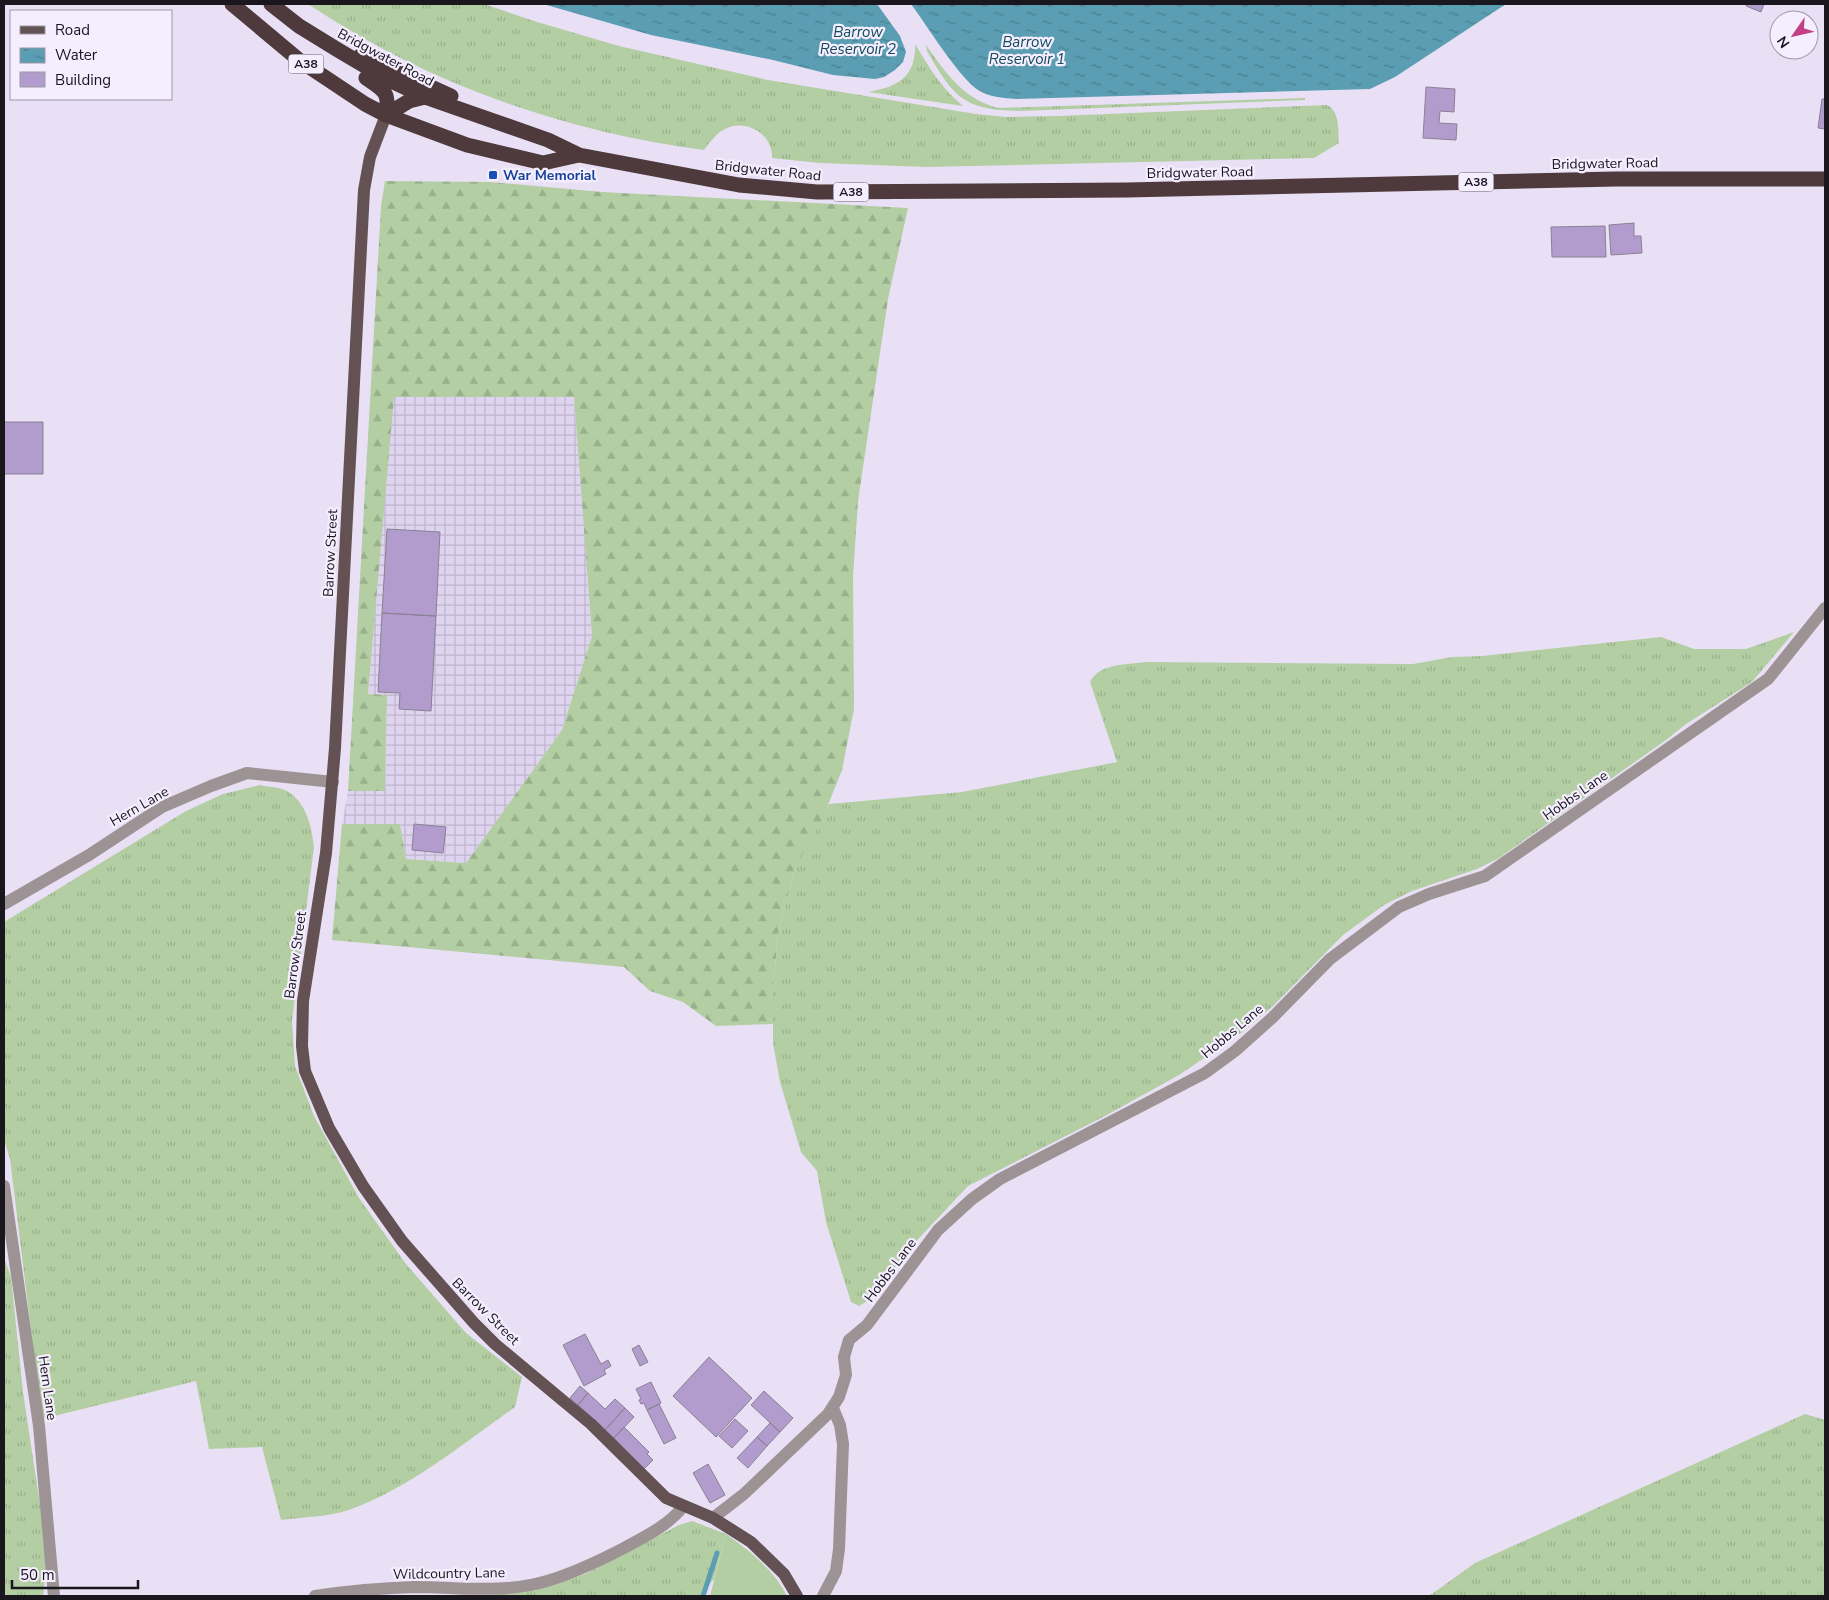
<svg xmlns="http://www.w3.org/2000/svg" width="1829" height="1600" viewBox="0 0 1829 1600" font-family="'Nunito Sans',sans-serif">
	<style>
		.industrial { fill: url(#industrial-grid) }
		.grass { fill: url(#grass-tufts) }
		.forest { fill: url(#forest-firs) }
		.park { fill: #b3cea3 }
		.water { fill: url(#water-ripples) }
		.lines { fill: none; stroke-linecap: round; stroke-linejoin: round }
		.stream { stroke: #5b9db2; stroke-width: 5 }
		.building { fill: #b29ccd; stroke: #898193 }
		.minor { stroke: #9e9394; stroke-width: 12 }
		.major { stroke: #635153; stroke-width: 12 }
		.highway { stroke: #4e3a3c; stroke-width: 15 }
		.transit-dot { fill: #1a4fb4; stroke: #f5eeff; stroke-width: 2 }
		.labels { text-anchor: middle; stroke-width: 4.5; stroke-linejoin: round; paint-order: stroke }
		.shield { fill: #f5eeff; stroke: #5b5761; stroke-width: 1 }
		.shield-label { font-size: 12px; font-weight: bold; fill: #19161d }
		.street-label { font-size: 14px; fill: #19161d; stroke: #f5eeff }
		.transit-label { font-size: 14px; font-weight: bold; fill: #164399; stroke: #f5eeff; text-anchor: start }
		.water-label { font-size: 15px; font-style: italic; fill: #124b5b; stroke: #f5eeff }
	</style>
	<defs>
		<pattern id="industrial-grid" width="8" height="8" patternUnits="userSpaceOnUse" patternTransform="scale(1.25)"><rect width="8" height="8" fill="#dfd4ef"/><path d="M0 4h8M4 0v8" fill="none" stroke="#bfb5cc"/></pattern>
		<pattern id="grass-tufts" width="24" height="20" patternUnits="userSpaceOnUse" patternTransform="scale(1.25)"><rect width="24" height="20" fill="#b3cea3"/><path d="M3 7l-1-3M5 7V3M7 7l1-3M15 17l-1-3M17 17v-4M19 17l1-3" fill="none" stroke="#99b08c"/></pattern>
		<pattern id="forest-firs" width="22" height="20" patternUnits="userSpaceOnUse" patternTransform="scale(1.25)"><rect width="22" height="20" fill="#b3cea3"/><path d="M5 1l3.5 6h-7zM16 11l3.5 6h-7z" fill="#99b08c"/></pattern>
		<pattern id="water-ripples" width="26" height="14" patternUnits="userSpaceOnUse" patternTransform="scale(1.25)"><rect width="26" height="14" fill="#5b9db2"/><path d="M2 4q2-2 4 0t4 0M15 11q2-2 4 0t4 0" fill="none" stroke="#4a7f90"/></pattern>
	</defs>
	<rect width="100%" height="100%" fill="#e9e0f5"/>
	<path class="industrial" d="M 393,397 L 574,397 L 592,636 L 562,730 L 466,863 L 406,859 L 400,824 L 342,824 L 348,791 L 385,791 L 387,695 L 368,694 Z"/>
	<path class="grass" d="M 308,4 L 484,4 L 534,21 L 619,46 L 768,80 L 976,114 L 1006,117 L 1058,116 L 1327,105 C 1340,111 1338,131 1339,143 L 1314,158 L 927,167 L 819,163 L 772,158 C 773,135 748,119 727,128 C 717,132 711,141 704,150 C 565,132 425,83 308,4 Z
		M 915,44 C 929,67 941,88 963,106 L 868,92 C 898,87 916,77 915,44 Z
		M 926,45 C 946,73 963,99 998,108 L 1305,98 L 1305,100 L 1020,111 C 964,110 954,98 927,51 Z
		M 1794,632 L 1752,682 L 1686,724 L 1666,740 L 1499,858 L 1477,869 L 1412,891 L 1384,905 L 1343,935 L 1273,1006 L 1244,1031 L 1179,1075 L 1105,1116 L 968,1186 L 907,1251 L 881,1288 L 872,1298 L 859,1306 L 851,1302 L 826,1222 L 817,1171 L 801,1152 L 780,1082 L 773,1043 L 773,989 L 778,934 L 795,868 L 829,804 L 962,792 L 1117,762 L 1090,682 C 1100,663 1125,665 1145,662 L 1413,664 L 1452,657 L 1482,656 L 1661,637 L 1694,649 L 1746,649 Z
		M 260,785 C 268,787 280,787 287,791 C 306,802 312,827 314,847 L 292,1021 L 295,1066 L 314,1116 L 359,1198 L 406,1264 L 466,1333 L 522,1377 L 515,1407 C 463,1444 410,1488 349,1510 C 329,1517 302,1517 281,1520 L 262,1447 L 209,1449 L 196,1381 L 42,1419 L 10,1159 L 4,1139 L 4,922 L 186,811 L 223,794 Z
		M 4,1258 L 11,1277 L 23,1392 L 46,1545 L 46,1572 L 43,1596 L 4,1596 Z
		M 1805,1414 L 1825,1420 L 1825,1596 L 1429,1596 L 1475,1563 Z
		M 692,1521 L 726,1534 L 714,1579 L 700,1596 L 380,1596 L 491,1595 L 551,1585 L 585,1574 L 679,1525 Z"/>
	<path class="forest" d="M 385,181 L 490,182 L 602,192 L 908,208 L 888,299 L 858,501 L 853,577 L 854,709 L 842,770 L 822,820 L 795,868 L 778,934 L 773,989 L 773,1024 L 716,1026 L 683,1002 L 650,991 L 624,967 L 332,940 L 342,824 L 400,824 L 406,859 L 466,863 L 562,730 L 592,636 L 574,397 L 394,397 L 368,694 L 387,695 L 385,791 L 348,791 L 381,206 Z"/>
	<path class="park" d="M 726,1534 C 750,1551 773,1569 787,1596 L 710,1596 Z"/>
	<path class="water" d="M 543,4 L 877,4 L 900,36 L 906,52 L 903,62 L 895,70 L 884,77 L 875,79 L 833,75 L 773,60 L 651,35 Z
		M 911,4 L 1506,4 L 1395,77 L 1370,89 L 1016,99 C 1003,98 989,97 978,90 C 959,78 926,24 911,4 Z"/>
	<g class="lines">
		<path class="stream" d="M 703,1596 L 717,1553"/>
	</g>
	<path class="building" d="M 1747,4 L 1764,4 L 1761,12 L 1746,6 Z
		M 1426,87 L 1455,89 L 1454,112 L 1440,111 L 1439,123 L 1457,124 L 1456,140 L 1423,138 Z
		M 1822,99 L 1825,99 L 1825,129 L 1818,128 Z
		M 1634,223 L 1634,236 L 1641,236 L 1642,253 L 1611,255 L 1609,225 Z
		M 1605,226 L 1606,257 L 1552,257 L 1551,227 Z
		M 4,422 L 43,422 L 43,474 L 4,474 Z
		M 387,529 L 440,532 L 436,616 L 382,613 Z
		M 382,613 L 436,616 L 431,711 L 399,709 L 400,693 L 378,692 Z
		M 414,824 L 446,827 L 443,853 L 412,850 Z
		M 585,1334 L 601,1364 L 608,1360 L 611,1366 L 604,1370 L 606,1374 L 584,1386 L 563,1345 Z
		M 639,1345 L 648,1362 L 640,1366 L 632,1349 Z
		M 709,1357 L 752,1398 L 716,1437 L 673,1396 Z
		M 651,1382 L 661,1403 L 647,1410 L 644,1403 L 641,1404 L 639,1400 L 641,1399 L 636,1389 Z
		M 580,1386 L 588,1393 L 578,1405 L 570,1398 Z
		M 764,1391 L 793,1418 L 780,1432 L 751,1405 Z
		M 588,1393 L 605,1409 L 615,1399 L 625,1408 L 605,1430 L 578,1405 Z
		M 659,1404 L 676,1438 L 664,1444 L 647,1410 Z
		M 625,1408 L 634,1417 L 614,1438 L 605,1430 Z
		M 735,1419 L 748,1431 L 732,1448 L 719,1436 Z
		M 770,1423 L 780,1432 L 767,1446 L 757,1437 Z
		M 624,1427 L 649,1452 L 647,1454 L 653,1460 L 644,1469 L 614,1438 Z
		M 757,1437 L 767,1446 L 748,1468 L 737,1458 Z
		M 708,1464 L 725,1495 L 710,1503 L 693,1473 Z"/>
	<g class="lines">
		<path class="minor" d="M 4,904 L 89,855 L 162,807 L 211,786 L 247,773 L 333,782
			M 4,1186 L 39,1426 L 54,1596
			M 713,1518 L 744,1494 L 828,1414 L 839,1397 L 846,1375 L 844,1357 L 849,1340 L 867,1325 L 938,1230 L 972,1199 L 1000,1179 L 1205,1073 L 1235,1051 L 1272,1018 L 1330,959 L 1399,907 L 1429,894 L 1485,876 L 1768,679 L 1825,608
			M 315,1596 C 348,1591 381,1588 414,1587 C 459,1587 503,1594 547,1581 C 574,1573 599,1561 624,1548 C 646,1536 667,1526 683,1507
			M 823,1596 L 836,1571 L 839,1549 L 843,1444 L 840,1425 L 833,1408"/>
		<path class="major" d="M 386,115 L 370,157 L 364,190 L 335,748 L 326,853 L 303,1001 L 302,1046 L 305,1071 L 329,1128 L 363,1186 L 402,1241 L 474,1323 L 495,1344 L 591,1424 L 666,1498 L 713,1518 L 751,1542 L 784,1574 L 797,1596"/>
		<path class="highway" d="M 232,4 L 299,60 L 365,104 L 386,115 L 467,145 L 543,163 L 579,155
			M 271,4 L 299,26 L 338,50 L 387,79 L 425,97 L 548,140 L 579,155 L 739,185 L 817,192 L 1127,190 L 1616,179 L 1825,179
			M 361,55 L 451,96
			M 366,78 C 384,90 390,92 386,115
			M 386,115 L 409,101 L 425,97"/>
	</g>
	<rect class="transit-dot" x="488" y="170" width="10" height="10" rx="2.5"/>
	<g class="labels">
		<g class="shield">
			<rect x="288.5" y="54.5" width="35" height="19" rx="4"/>
			<rect x="1458.5" y="172.5" width="35" height="19" rx="4"/>
			<rect x="833.5" y="182.5" width="35" height="19" rx="4"/>
		</g>
		<g class="shield-label">
			<text x="306" y="68">A38</text>
			<text x="1476" y="186">A38</text>
			<text x="851" y="196">A38</text>
		</g>
		<g class="street-label">
			<text transform="translate(386 57) rotate(28)" y="5">Bridgwater Road</text>
			<text transform="translate(1605 163) rotate(-1)" y="5">Bridgwater Road</text>
			<text transform="translate(768 170) rotate(6)" y="5">Bridgwater Road</text>
			<text transform="translate(1200 172) rotate(-1)" y="5">Bridgwater Road</text>
			<text transform="translate(330 553) rotate(-87)" y="5">Barrow Street</text>
			<text transform="translate(1575 795) rotate(-35)" y="5">Hobbs Lane</text>
			<text transform="translate(139 806) rotate(-30)" y="5">Hern Lane</text>
			<text transform="translate(295 955) rotate(-82)" y="5">Barrow Street</text>
			<text transform="translate(1232 1031) rotate(-40)" y="5">Hobbs Lane</text>
			<text transform="translate(890 1270) rotate(-53)" y="5">Hobbs Lane</text>
			<text transform="translate(486 1311) rotate(45)" y="5">Barrow Street</text>
			<text transform="translate(48 1388) rotate(82)" y="5">Hern Lane</text>
			<text transform="translate(449 1573) rotate(-1)" y="5">Wildcountry Lane</text>
		</g>
		<g class="transit-label">
			<text x="503" y="180">War Memorial</text>
		</g>
		<g class="water-label">
			<text x="858" y="37">Barrow<tspan x="858" dy="17">Reservoir 2</tspan></text>
			<text x="1027" y="47">Barrow<tspan x="1027" dy="17">Reservoir 1</tspan></text>
		</g>
	</g>
	<rect width="1829" height="1600" fill="none" stroke="#19161d" stroke-width="10"/>
	<rect x="10" y="10" width="162" height="90" fill="#f5eeff" stroke="#9d98a5"/>
	<rect x="20" y="26" width="25" height="8" fill="#635153" stroke="#9d98a5"/>
	<text x="55" y="35" font-size="15" fill="#19161d">Road</text>
	<rect x="20" y="48" width="25" height="15" fill="url(#water-ripples)" stroke="#9d98a5"/>
	<text x="55" y="60" font-size="15" fill="#19161d">Water</text>
	<rect x="20" y="72" width="25" height="15" fill="#b29ccd" stroke="#9d98a5"/>
	<text x="55" y="85" font-size="15" fill="#19161d">Building</text>
	<g transform="translate(1794 35) rotate(236)"><circle r="24" fill="#f5eeff" stroke="#9d98a5"/>
	<path d="M0-4L9 19L0 12L-9 19Z" fill="#c23f85"/>
	<text y="-8" font-size="14" font-weight="bold" text-anchor="middle" fill="#19161d">N</text>
	</g>
	<path d="M12 1580v8h126v-8" fill="none" stroke="#19161d" stroke-width="2.5"/>
	<text x="20" y="1580" font-size="15" fill="#19161d" stroke="#f5eeff" stroke-width="4" paint-order="stroke">50 m</text>
</svg>
